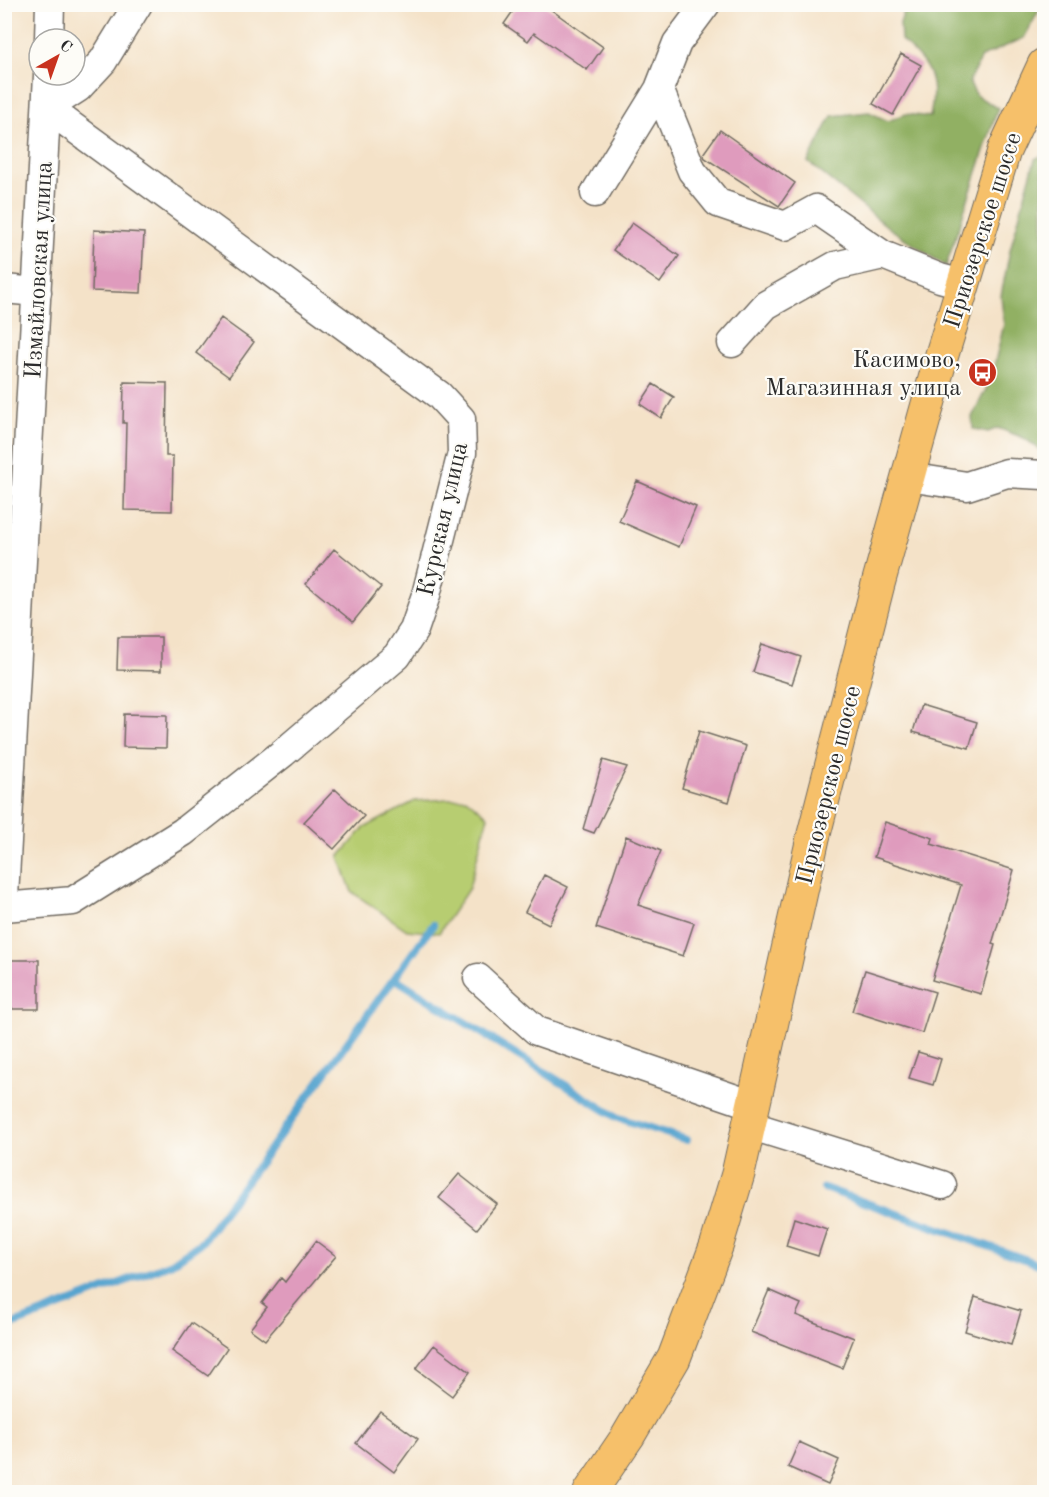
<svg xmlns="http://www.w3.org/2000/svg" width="1049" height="1497" viewBox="0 0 1049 1497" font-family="'Old Standard TT',serif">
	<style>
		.green { fill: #b7cd71; stroke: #717c4e; stroke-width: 1.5 }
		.forest { fill: #91b063; stroke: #5e6e47; stroke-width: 1.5 }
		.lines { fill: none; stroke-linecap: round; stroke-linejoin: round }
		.stream { stroke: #56a4cf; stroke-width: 8 }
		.building { fill: #df9bbd }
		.minor-casing { stroke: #716b62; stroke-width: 31 }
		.major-casing { stroke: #716b62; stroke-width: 35 }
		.minor { stroke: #fff; stroke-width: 28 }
		.major { stroke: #f6c06b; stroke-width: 33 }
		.labels { text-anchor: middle; stroke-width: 4.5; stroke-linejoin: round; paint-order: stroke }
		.street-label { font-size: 24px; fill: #2b2b2b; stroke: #fdfcf7 }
		.poi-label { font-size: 24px; fill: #2b2b2b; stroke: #fdfcf7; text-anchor: end }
	</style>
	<rect width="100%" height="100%" fill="#fdfcf7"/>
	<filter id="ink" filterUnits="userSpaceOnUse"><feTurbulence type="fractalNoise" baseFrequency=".0167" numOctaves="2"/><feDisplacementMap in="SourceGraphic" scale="12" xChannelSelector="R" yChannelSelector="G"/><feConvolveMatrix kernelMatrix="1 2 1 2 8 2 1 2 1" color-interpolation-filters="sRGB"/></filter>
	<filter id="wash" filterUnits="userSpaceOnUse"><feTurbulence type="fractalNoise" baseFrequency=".008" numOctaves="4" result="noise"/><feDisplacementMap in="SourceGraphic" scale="24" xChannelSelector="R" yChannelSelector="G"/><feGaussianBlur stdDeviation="1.35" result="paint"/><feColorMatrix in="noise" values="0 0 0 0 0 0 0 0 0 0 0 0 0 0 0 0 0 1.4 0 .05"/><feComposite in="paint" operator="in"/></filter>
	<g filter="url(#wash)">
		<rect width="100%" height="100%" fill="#f4e2c8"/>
		<path class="green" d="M 466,798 L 488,816 L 469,888 L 439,933 L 407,930 L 352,892 L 339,857 L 364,828 L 415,801 Z"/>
		<path class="forest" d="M 912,5 L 964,5 L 984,12 L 1002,5 L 1042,5 L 1024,38 L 981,57 L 969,82 L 977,96 L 998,108 L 946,266 L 889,228 L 808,162 L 832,116 L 869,112 L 888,121 L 906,114 L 930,117 C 938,78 930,66 901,40 L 900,23 L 905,8 Z
			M 1043,155 L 1044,335 L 1041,366 L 1044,369 L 1044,448 L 1039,449 L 1024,438 L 998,428 L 988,432 L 973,429 L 972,417 L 991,379 L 1004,324 L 1001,296 L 1010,250 L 1035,159 Z"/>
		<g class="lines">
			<path class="stream" d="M 396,979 L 616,1117 L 687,1140
				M 824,1188 L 1044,1266
				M 4,1328 L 172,1263 L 202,1242 L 433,925"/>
		</g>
		<g id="blocks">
			<path class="building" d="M 518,4 L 543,4 L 603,47 L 587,70 L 534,33 L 528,41 L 504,24 Z
				M 901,54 L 921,65 L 893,115 L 873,104 Z
				M 720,130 L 795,183 L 779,206 L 705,158 L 703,154 Z
				M 632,223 L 679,256 L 660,283 L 613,250 Z
				M 94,230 L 144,233 L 141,293 L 92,291 Z
				M 221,318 L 254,342 L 229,377 L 196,353 Z
				M 124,382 L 167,383 L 166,456 L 173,456 L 172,511 L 124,510 L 126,423 L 123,423 Z
				M 653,384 L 674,397 L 661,418 L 640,404 Z
				M 637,481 L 696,507 L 679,547 L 619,521 Z
				M 334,549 L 381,587 L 353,622 L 306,584 Z
				M 118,637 L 161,637 L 161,671 L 117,670 Z
				M 762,644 L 801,657 L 792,684 L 753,672 Z
				M 921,705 L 977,722 L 969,748 L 913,732 Z
				M 124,714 L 167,715 L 166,748 L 123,747 Z
				M 699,731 L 746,746 L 729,802 L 682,788 Z
				M 603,760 L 627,767 L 594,833 L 583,829 Z
				M 335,789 L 364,816 L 334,849 L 304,822 Z
				M 885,822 L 933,838 L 931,844 L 1014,870 L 992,944 L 995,945 L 981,994 L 932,980 L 961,885 L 874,857 Z
				M 626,836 L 661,851 L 638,905 L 694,923 L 683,956 L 596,928 Z
				M 544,875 L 568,887 L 549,924 L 525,912 Z
				M 5,960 L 39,960 L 39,1009 L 5,1009 Z
				M 865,970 L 935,992 L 922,1033 L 852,1011 Z
				M 918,1052 L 941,1059 L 933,1085 L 909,1078 Z
				M 459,1174 L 497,1204 L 477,1229 L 439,1198 Z
				M 794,1218 L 827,1229 L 818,1256 L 786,1246 Z
				M 316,1241 L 336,1256 L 265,1340 L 250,1329 L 267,1307 L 262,1303 L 281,1278 L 285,1282 Z
				M 769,1290 L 801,1304 L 796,1315 L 854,1338 L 842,1368 L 751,1332 Z
				M 975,1297 L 1021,1311 L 1011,1345 L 965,1331 Z
				M 191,1323 L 227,1348 L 208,1376 L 172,1351 Z
				M 434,1345 L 470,1372 L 452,1396 L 416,1369 Z
				M 380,1411 L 418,1439 L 394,1472 L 356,1443 Z
				M 799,1442 L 839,1460 L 828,1485 L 788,1467 Z"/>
		</g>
	</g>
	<g filter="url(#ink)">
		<use href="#blocks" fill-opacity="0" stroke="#716b62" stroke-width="1.5"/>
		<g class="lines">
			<defs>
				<path id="minor" d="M 49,39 L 50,4
					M 659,89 L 692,171 L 718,203 L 785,226 L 816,209 L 883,255
					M 595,193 L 659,89 L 677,43 L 706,4
					M 4,289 L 37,292
					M 732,343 L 766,305 L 835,266 L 883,255 L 940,278 L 962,284
					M 908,477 L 967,486 L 1007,473 L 1044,475
					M 4,897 L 48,75
					M 4,907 L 73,901 L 183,832 L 283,753 L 397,656 L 414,630 L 426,595 L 462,453 L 461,419 L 439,395 L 47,108 L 78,88 L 103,61 L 138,4
					M 478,978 L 537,1031 L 753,1105
					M 749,1125 L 942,1185"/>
				<path id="major" d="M 590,1492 L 628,1436 L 674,1358 L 717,1244 L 738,1174 L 813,838 L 878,584 L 940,361 L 1004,151 L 1044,65"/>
			</defs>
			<use href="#minor" class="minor-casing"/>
			<use href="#major" class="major-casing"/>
			<use href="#minor" class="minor"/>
			<use href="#major" class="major"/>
		</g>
	</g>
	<defs>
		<symbol id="bus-disc" viewBox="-11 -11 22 22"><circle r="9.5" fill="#c8321e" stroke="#fdfcf7"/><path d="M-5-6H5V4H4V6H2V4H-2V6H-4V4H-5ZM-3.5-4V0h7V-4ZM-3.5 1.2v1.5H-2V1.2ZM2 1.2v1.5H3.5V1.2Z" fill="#fff"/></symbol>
	</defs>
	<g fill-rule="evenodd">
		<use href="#bus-disc" x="966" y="356" width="33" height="33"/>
	</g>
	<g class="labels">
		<g class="street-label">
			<text transform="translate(982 230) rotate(-72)" y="8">Приозерское шоссе</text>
			<text transform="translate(38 270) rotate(-87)" y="8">Измайловская улица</text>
			<text transform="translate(442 519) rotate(-77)" y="8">Курская улица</text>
			<text transform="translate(828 785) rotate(-76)" y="8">Приозерское шоссе</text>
		</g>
		<g class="poi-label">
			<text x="961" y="367">Касимово,<tspan x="961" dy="28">Магазинная улица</tspan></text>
		</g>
	</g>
	<rect width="1049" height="1497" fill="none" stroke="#fdfcf7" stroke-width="24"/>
	<g transform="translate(57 57) rotate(40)"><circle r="28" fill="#fdfcf7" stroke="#a9a8a5" stroke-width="1.5"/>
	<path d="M0-4.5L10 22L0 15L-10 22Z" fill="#c8321e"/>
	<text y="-9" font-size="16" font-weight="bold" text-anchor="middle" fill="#2b2b2b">С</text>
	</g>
</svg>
